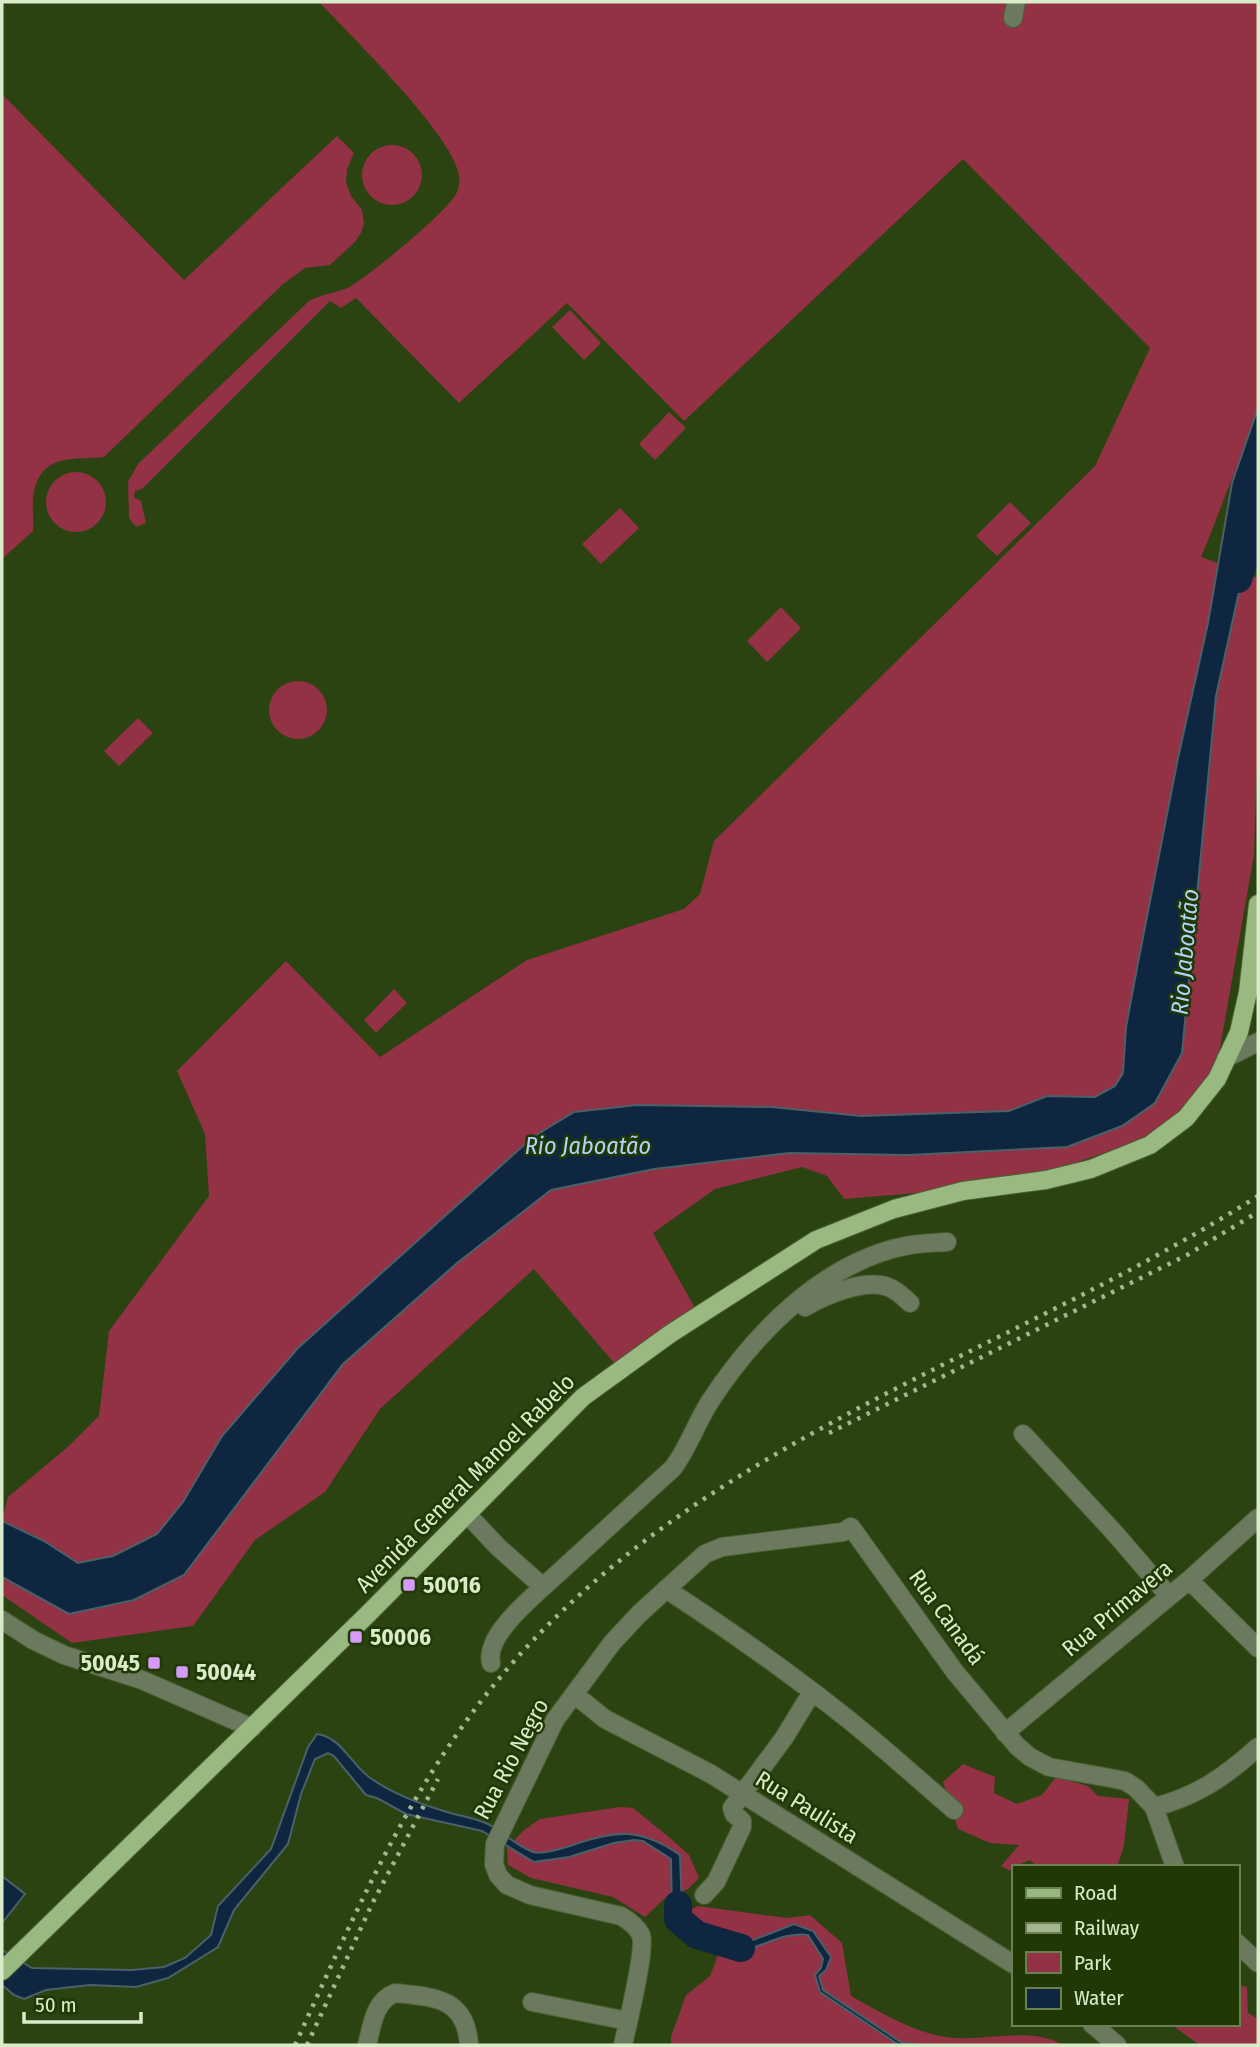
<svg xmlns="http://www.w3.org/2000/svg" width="1260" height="2047" viewBox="0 0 1260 2047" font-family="'Fira Sans Condensed',sans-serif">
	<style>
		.green { fill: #933145 }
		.water { fill: #0e2640; stroke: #4b6169; stroke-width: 2 }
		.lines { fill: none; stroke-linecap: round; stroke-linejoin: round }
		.river { stroke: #0e2640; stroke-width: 28 }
		.minor-casing { stroke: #4a6132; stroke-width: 20 }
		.major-casing { stroke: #4a6132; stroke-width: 20 }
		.minor { stroke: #6b7a5f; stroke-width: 18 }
		.major { stroke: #99b980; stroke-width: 18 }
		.rail { stroke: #a3b891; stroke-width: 4.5; stroke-dasharray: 3.5 7; stroke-linecap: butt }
		.poi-dot { fill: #d69bfa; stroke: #203804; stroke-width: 2.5 }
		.labels { text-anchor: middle; stroke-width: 5; stroke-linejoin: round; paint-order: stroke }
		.street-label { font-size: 23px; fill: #d9ecca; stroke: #203804 }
		.poi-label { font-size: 23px; font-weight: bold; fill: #d9ecca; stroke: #203804; text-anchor: start }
		.water-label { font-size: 24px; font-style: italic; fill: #afd3fc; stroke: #203804 }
	</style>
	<rect width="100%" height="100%" fill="#2a4311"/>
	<path class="green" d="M 319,2 L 1258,2 L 1258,423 C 1235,464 1220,513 1201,557 L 1258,578 L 1258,739 L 1254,855 L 1217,1065 L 1189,1104 L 1146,1139 L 1045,1173 L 928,1192 L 844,1199 L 827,1176 L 802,1167 L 715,1189 L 653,1233 L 695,1308 L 614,1363 L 534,1269 L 380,1409 L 325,1492 L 255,1540 L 193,1626 L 72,1643 L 2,1595 L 2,1520 L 8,1497 L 70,1445 L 99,1416 L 109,1331 L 209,1196 L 205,1134 L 177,1071 L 286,961 L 380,1057 L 527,960 L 684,909 L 700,894 L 714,841 L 1095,466 L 1150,348 L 963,159 L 684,421 L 567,303 L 459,403 L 356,298 L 341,308 L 330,301 L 142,489 L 135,491 L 134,497 L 141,501 L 146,523 L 136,527 L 129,518 L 128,482 L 138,464 L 309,301 C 322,294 340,292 349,287 C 368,277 451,209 457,192 C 459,188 460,180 459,176 C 455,137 349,34 319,2 Z
		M 2,94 L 184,280 L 337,136 L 354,153 L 347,169 L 346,182 L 351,196 L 362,210 L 364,223 L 361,233 L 355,242 L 330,265 L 305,268 L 283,284 L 104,457 C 71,460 39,453 33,498 C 32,509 34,520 33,531 L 2,559 Z
		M362 175a30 30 0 1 1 60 0a30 30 0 1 1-60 0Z
		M 570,310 L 601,343 L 584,360 L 552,327 Z
		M 669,412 L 686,428 L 655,460 L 639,444 Z
		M46 502a30 30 0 1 1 60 0a30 30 0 1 1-60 0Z
		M 1010,502 L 1031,523 L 997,556 L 976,536 Z
		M 620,508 L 639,528 L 601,564 L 582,544 Z
		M 781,607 L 801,628 L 767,662 L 747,641 Z
		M269 710a29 29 0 1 1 58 0a29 29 0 1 1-58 0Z
		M 138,718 L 153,733 L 119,766 L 104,751 Z
		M 394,989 L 407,1003 L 376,1033 L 364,1020 Z
		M 963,1764 L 995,1777 L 994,1793 L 1017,1804 L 1042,1795 L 1056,1777 L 1088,1786 L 1098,1796 L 1129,1799 L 1124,1846 L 1117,1867 L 1044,1867 L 1035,1865 L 1030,1860 L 1013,1867 L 1010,1871 L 1001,1866 L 1019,1845 L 990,1843 L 958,1829 L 943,1782 Z
		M 620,1807 L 633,1808 L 670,1838 L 689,1855 L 699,1878 L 688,1889 L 664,1899 L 645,1917 L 613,1897 L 531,1878 L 508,1865 L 507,1848 L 523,1831 L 540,1819 Z
		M 698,1906 L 787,1918 L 810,1915 L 842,1943 L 851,1996 C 880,2012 912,2032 946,2037 C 986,2043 1026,2025 1064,2045 L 671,2045 L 671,2037 L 686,1995 L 710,1976 L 719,1952 L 664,1922 Z
		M 1237,1984 L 1247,1987 L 1248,2013 L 1258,2019 L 1258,2045 L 1200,2045 L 1170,2024 L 1237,2024 Z"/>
	<path class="water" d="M 1258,408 L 1258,506 L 1216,696 L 1182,1053 L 1155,1103 L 1122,1126 L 1067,1147 L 908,1155 L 789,1153 L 654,1169 L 551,1190 L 457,1263 L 343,1364 L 184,1575 L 134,1600 L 69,1614 L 2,1577 L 2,1521 L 44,1541 L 78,1563 L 113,1556 L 157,1534 L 183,1502 L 222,1436 L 298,1348 L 533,1137 L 574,1112 L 637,1105 L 772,1107 L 861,1116 L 1009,1111 L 1047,1096 L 1095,1097 L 1115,1086 L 1123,1073 L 1126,1027 L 1137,968 L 1178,758 L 1208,623 L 1232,483 Z
		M 317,1734 C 341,1737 351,1764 369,1777 C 392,1794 420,1804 447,1812 C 460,1816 475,1818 488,1824 C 503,1832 518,1847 533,1852 C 543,1855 560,1849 570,1846 C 614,1830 640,1827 680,1855 L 682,1910 L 701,1927 L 738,1946 L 794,1924 L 813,1931 L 831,1957 L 826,1970 L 819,1976 L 823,1990 L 902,2043 L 923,2045 L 899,2045 L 820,1992 L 815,1975 L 821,1968 L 823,1959 L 808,1935 C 784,1931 761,1948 737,1952 C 717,1946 684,1933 672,1916 L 671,1859 L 643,1841 L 634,1840 L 614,1843 L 569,1857 L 534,1862 L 482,1831 L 406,1814 L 377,1798 L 366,1795 L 334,1756 L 328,1753 L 315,1759 L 301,1794 L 288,1844 L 234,1910 L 218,1947 L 168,1978 L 136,1987 L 90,1985 L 63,1988 L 46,1990 L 24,1999 L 14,1995 L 2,1985 L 2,1950 L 32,1968 L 132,1970 L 164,1967 L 185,1958 L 211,1935 L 218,1906 L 271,1849 L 308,1747 Z
		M 2,1876 L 25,1894 L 2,1923 Z"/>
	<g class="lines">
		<path class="river" d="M 1238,579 L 1258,519
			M 678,1905 L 678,1919 L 697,1935 L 741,1948"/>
		<defs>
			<path id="minor" d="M 1013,18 L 1016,2
				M 1226,1058 L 1258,1042
				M 805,1307 C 824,1296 865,1278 888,1287 C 897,1290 903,1297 910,1303
				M 1023,1434 L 1112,1530 L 1169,1596
				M 467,1514 L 498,1547 L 543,1587 C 526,1603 485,1637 491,1663
				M 1189,1580 L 1258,1648
				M 543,1587 L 673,1468 C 688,1448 696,1424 709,1403 C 753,1335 822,1263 905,1246 C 918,1243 933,1243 947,1242
				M 666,1589 C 729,1630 790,1673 849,1720 C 885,1749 919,1780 954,1810
				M 2,1620 L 33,1640 L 64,1655 L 142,1680 L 252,1728
				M 574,1694 L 605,1719 L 711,1774 L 1013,1964
				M 1005,1733 L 1189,1580 L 1258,1518
				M 1154,1807 C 1196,1797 1226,1776 1258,1747
				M 704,1895 L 716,1882 L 742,1827 L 742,1821 L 734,1814 L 732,1808 L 784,1738 L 812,1692
				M 1237,1943 L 1258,1963
				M 532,2002 L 628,2021
				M 1092,2024 L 1117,2045
				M 367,2045 C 372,2026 374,2001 395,1993 C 435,1997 466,1998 469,2045
				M 623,2045 C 627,2026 646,1950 641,1935 C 637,1927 628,1920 621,1916 L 530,1895 L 507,1885 L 498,1875 L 494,1864 L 495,1844 L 555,1720 L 612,1643 L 639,1614 L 705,1554 L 722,1547 L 843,1532 L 851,1527 L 955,1672 L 1017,1746 L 1030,1757 L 1049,1767 L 1110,1778 L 1125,1781 L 1136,1788 L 1154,1807 L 1175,1867"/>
			<path id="major" d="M 2,1971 L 368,1614 L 583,1397 L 670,1334 L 816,1240 L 894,1209 L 963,1191 L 1046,1180 L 1091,1169 L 1150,1145 L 1186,1118 L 1217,1079 L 1239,1032 L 1248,992 L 1258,904"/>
		</defs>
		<use href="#minor" class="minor-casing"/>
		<use href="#major" class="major-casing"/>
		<use href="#minor" class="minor"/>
		<use href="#major" class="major"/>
		<path class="rail" d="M 829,1433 L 1187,1255 L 1258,1212
			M 295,2045 C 345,1936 392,1825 462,1727 C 656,1452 987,1368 1258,1196
			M 307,2045 L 372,1904 L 438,1779"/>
	</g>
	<g class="poi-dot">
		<rect x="402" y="1578" width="14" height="14" rx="3.5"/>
		<rect x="349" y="1630" width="14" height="14" rx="3.5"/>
		<rect x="147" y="1656" width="14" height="14" rx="3.5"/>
		<rect x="175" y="1665" width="14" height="14" rx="3.5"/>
	</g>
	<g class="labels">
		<g class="street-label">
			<text transform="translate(465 1483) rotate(-45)" y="8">Avenida General Manoel Rabelo</text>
			<text transform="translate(1117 1608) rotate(-40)" y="8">Rua Primavera</text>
			<text transform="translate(947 1617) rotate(54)" y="8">Rua Canadá</text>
			<text transform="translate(511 1759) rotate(-62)" y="8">Rua Rio Negro</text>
			<text transform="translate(807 1807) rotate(32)" y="8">Rua Paulista</text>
		</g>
		<g class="poi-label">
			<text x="423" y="1593">50016</text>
			<text x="370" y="1645">50006</text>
			<text x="140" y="1671" text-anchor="end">50045</text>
			<text x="196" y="1680">50044</text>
		</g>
		<g class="water-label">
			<text transform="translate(1185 952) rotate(-85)" y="8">Rio Jaboatão</text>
			<text x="588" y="1154">Rio Jaboatão</text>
		</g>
	</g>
	<rect width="1260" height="2047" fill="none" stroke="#d9ecca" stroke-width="7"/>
	<rect x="1012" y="1865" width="228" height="161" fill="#203804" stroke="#6a8053" stroke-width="2"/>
	<rect x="1026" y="1888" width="35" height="10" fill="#99b980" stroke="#6a8053" stroke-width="2"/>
	<text x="1074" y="1900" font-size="21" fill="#d9ecca">Road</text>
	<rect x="1026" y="1923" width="35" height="10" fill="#a3b891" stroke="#6a8053" stroke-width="2"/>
	<text x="1074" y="1935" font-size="21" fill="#d9ecca">Railway</text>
	<rect x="1026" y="1952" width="35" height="21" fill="#933145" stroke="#6a8053" stroke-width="2"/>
	<text x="1074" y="1970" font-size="21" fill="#d9ecca">Park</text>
	<rect x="1026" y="1988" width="35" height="21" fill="#0e2640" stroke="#6a8053" stroke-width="2"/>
	<text x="1074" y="2005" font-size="21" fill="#d9ecca">Water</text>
	<path d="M24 2012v10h117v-10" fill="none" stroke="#d9ecca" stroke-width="3.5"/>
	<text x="35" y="2012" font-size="21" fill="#d9ecca" stroke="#203804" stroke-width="5" paint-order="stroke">50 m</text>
</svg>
